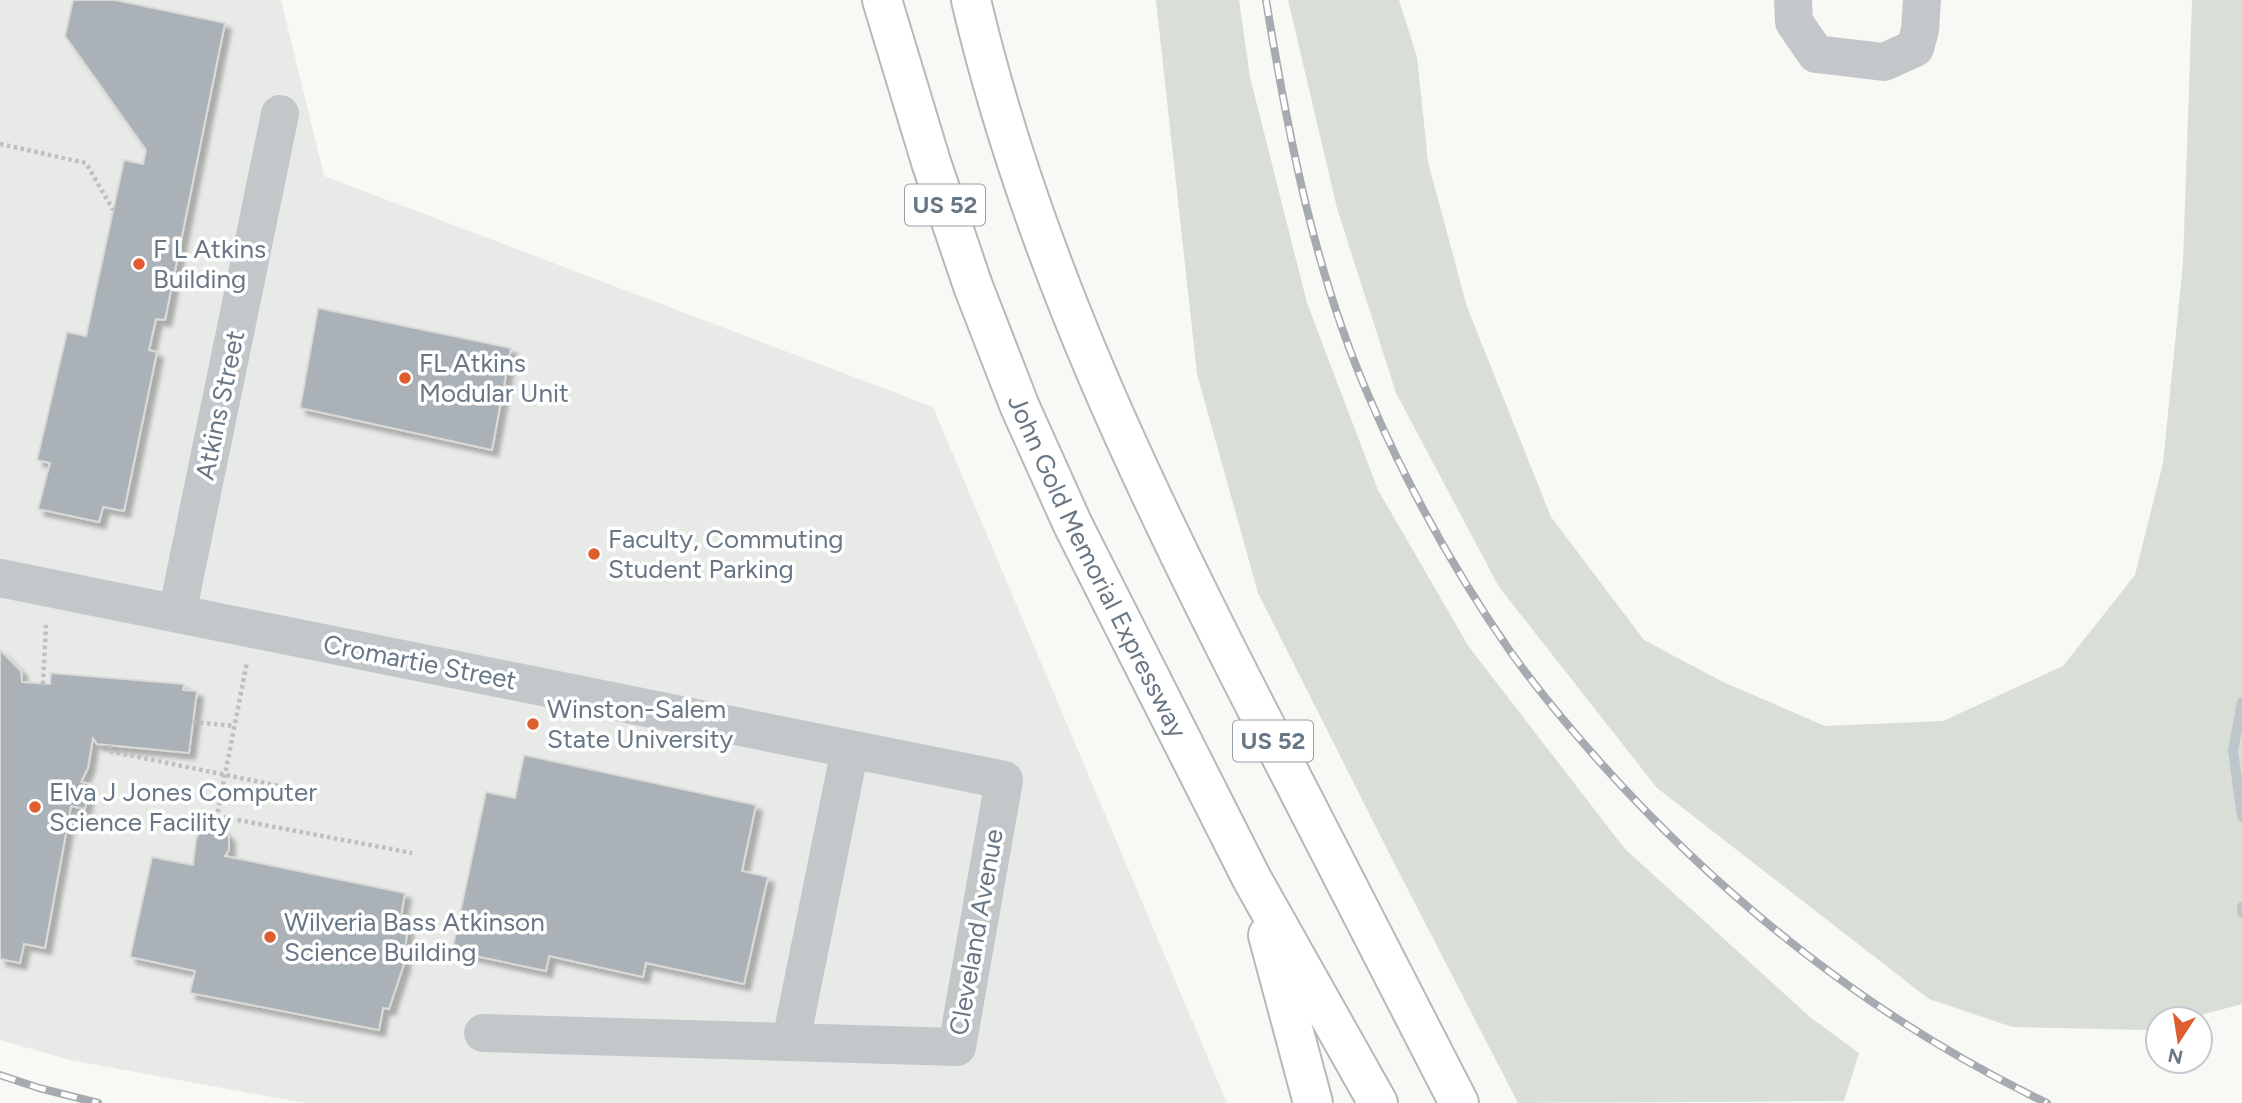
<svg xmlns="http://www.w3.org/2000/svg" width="2242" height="1103" viewBox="0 0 2242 1103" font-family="Figtree,sans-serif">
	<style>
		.built { fill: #e8eae8 }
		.green { fill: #d9dfd6 }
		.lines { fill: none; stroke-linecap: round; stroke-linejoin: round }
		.stream { stroke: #bdc7cb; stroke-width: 10 }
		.building { fill: #aab2b7; stroke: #d9d9d7; stroke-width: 2; filter: url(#shadow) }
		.highway-casing { stroke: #b6b9bc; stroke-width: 42 }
		.path { stroke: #bdbfc1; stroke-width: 4.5; stroke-dasharray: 3.5 3.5; stroke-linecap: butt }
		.minor { stroke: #c3c7ca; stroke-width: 38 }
		.highway { stroke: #fff; stroke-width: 38 }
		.rail-casing { stroke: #a6abb1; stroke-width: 8 }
		.rail { stroke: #fff; stroke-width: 5; stroke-dasharray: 16; stroke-linecap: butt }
		.poi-dot { fill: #de5e2f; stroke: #fff; stroke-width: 2.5 }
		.labels { text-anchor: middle; stroke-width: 7; stroke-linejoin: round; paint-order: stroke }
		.shield { fill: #fff; stroke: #95a0aa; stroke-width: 2 }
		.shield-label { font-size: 24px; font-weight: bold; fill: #687785 }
		.poi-label { font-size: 26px; fill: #687785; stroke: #fff; text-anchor: start }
		.street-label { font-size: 26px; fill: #687785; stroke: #fff }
	</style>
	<defs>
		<filter id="shadow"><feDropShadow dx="6" dy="6" stdDeviation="2" flood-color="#0004"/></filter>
	</defs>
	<rect width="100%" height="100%" fill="#f8f8f5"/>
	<path class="built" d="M 0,0 L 281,0 L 324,176 L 933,407 L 1227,1103 L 304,1103 L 70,1060 L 0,1040 Z"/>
	<path class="green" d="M 1156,0 L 1239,0 L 1250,77 L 1307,303 L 1378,490 L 1469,647 L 1625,849 L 1811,1018 L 1859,1053 L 1844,1101 L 1518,1103 L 1389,853 L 1258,593 L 1197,374 Z
		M 1288,0 L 1399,0 L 1417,57 L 1428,162 L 1467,307 L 1551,517 L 1644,640 L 1723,682 L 1825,726 L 1943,721 L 2063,666 L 2135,575 L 2163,463 L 2183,263 L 2192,0 L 2242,0 L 2242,1004 L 2186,1019 L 2158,1019 L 2158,1027 L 2147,1030 L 2012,1027 L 1929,999 L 1657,788 L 1499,587 L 1396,393 L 1337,208 Z"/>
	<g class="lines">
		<path class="stream" d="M 2242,702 L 2233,751 L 2242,817
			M 2242,907 L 2242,913"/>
	</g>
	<path class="building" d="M 73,0 L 115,0 L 225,23 L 165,320 L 156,319 L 149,350 L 157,352 L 124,511 L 103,507 L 99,522 L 38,509 L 50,463 L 37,460 L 67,332 L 86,336 L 124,160 L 143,164 L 146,150 L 65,36 Z
		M 318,308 L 511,348 L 492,450 L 300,408 Z
		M 0,650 L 21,671 L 22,682 L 50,684 L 51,673 L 184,684 L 183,690 L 197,691 L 189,753 L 97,744 L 93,738 L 88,768 L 81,782 L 90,784 L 85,809 L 71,806 L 45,948 L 24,944 L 20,963 L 0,959 Z
		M 524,755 L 756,805 L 742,871 L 768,877 L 744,984 L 646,963 L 643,977 L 549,956 L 546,971 L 452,951 L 486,792 L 515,798 Z
		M 212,826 L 220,827 L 229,837 L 229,850 L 225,856 L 405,893 L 401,916 L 408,918 L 404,964 L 389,1009 L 383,1008 L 379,1030 L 190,993 L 195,971 L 130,957 L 152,857 L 193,865 L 196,839 L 199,832 Z"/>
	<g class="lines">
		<defs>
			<g id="highway">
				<path id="s1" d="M 882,0 L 931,162 L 973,286 L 1020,407 L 1073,525 L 1252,879 L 1378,1103"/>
				<path d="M 971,0 C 1031,256 1145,492 1265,725 C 1329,851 1394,977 1459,1103"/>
				<path d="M 1268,935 L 1313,1103"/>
			</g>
		</defs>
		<use href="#highway" class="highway-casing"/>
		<path class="path" d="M 0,144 L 86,163 L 113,210
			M 43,684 L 46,625
			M 193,722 L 235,726
			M 109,745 L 109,751 L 294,789
			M 217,816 L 412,853
			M 215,826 L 247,662"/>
		<path class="minor" d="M 1793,0 L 1794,22 L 1816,54 L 1884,62 L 1915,48 L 1920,30 L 1922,0
			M 0,578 L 1004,780 L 957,1047 L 483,1033
			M 177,614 L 280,114
			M 791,1041 L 850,749"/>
		<use href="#highway" class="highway"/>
		<defs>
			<path id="rail" d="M 1266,0 C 1288,134 1314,271 1369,397 C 1407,485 1455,572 1510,651 C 1537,689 1568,726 1599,761 C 1725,902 1876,1021 2047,1103
				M 0,1075 L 39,1088 L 98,1103"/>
		</defs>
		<use href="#rail" class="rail-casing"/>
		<use href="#rail" class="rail"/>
	</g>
	<g class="poi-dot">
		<circle cx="139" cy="264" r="7"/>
		<circle cx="405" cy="378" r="7"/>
		<circle cx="594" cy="554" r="7"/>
		<circle cx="533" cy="724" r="7"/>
		<circle cx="35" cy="807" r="7"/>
		<circle cx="270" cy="937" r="7"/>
	</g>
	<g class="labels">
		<g class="shield">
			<rect x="905" y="184.5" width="80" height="41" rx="5"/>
			<rect x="1233" y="720.5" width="80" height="41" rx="5"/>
		</g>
		<g class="shield-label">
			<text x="945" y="213">US 52</text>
			<text x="1273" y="749">US 52</text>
		</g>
		<g class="poi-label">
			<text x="153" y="258">F L Atkins<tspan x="153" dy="30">Building</tspan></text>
			<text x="419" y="372">FL Atkins<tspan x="419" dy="30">Modular Unit</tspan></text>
			<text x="608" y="548">Faculty, Commuting<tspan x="608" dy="30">Student Parking</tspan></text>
			<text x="547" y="718">Winston-Salem<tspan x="547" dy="30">State University</tspan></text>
			<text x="49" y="801">Elva J Jones Computer<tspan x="49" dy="30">Science Facility</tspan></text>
			<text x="284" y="931">Wilveria Bass Atkinson<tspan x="284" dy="30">Science Building</tspan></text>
		</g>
		<g class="street-label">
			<text transform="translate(220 405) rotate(-78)" y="9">Atkins Street</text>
			<text dy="9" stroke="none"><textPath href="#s1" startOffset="607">John Gold Memorial Expressway</textPath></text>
			<text transform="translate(420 662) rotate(11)" y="9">Cromartie Street</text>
			<text transform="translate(976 932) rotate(-80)" y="9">Cleveland Avenue</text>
		</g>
	</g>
	<g transform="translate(2179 1040) rotate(192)"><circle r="33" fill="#ffffff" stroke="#c3c9ce" stroke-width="2"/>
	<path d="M0-5L12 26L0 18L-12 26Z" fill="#de5e2f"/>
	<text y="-10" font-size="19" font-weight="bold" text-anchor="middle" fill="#687785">N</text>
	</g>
</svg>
